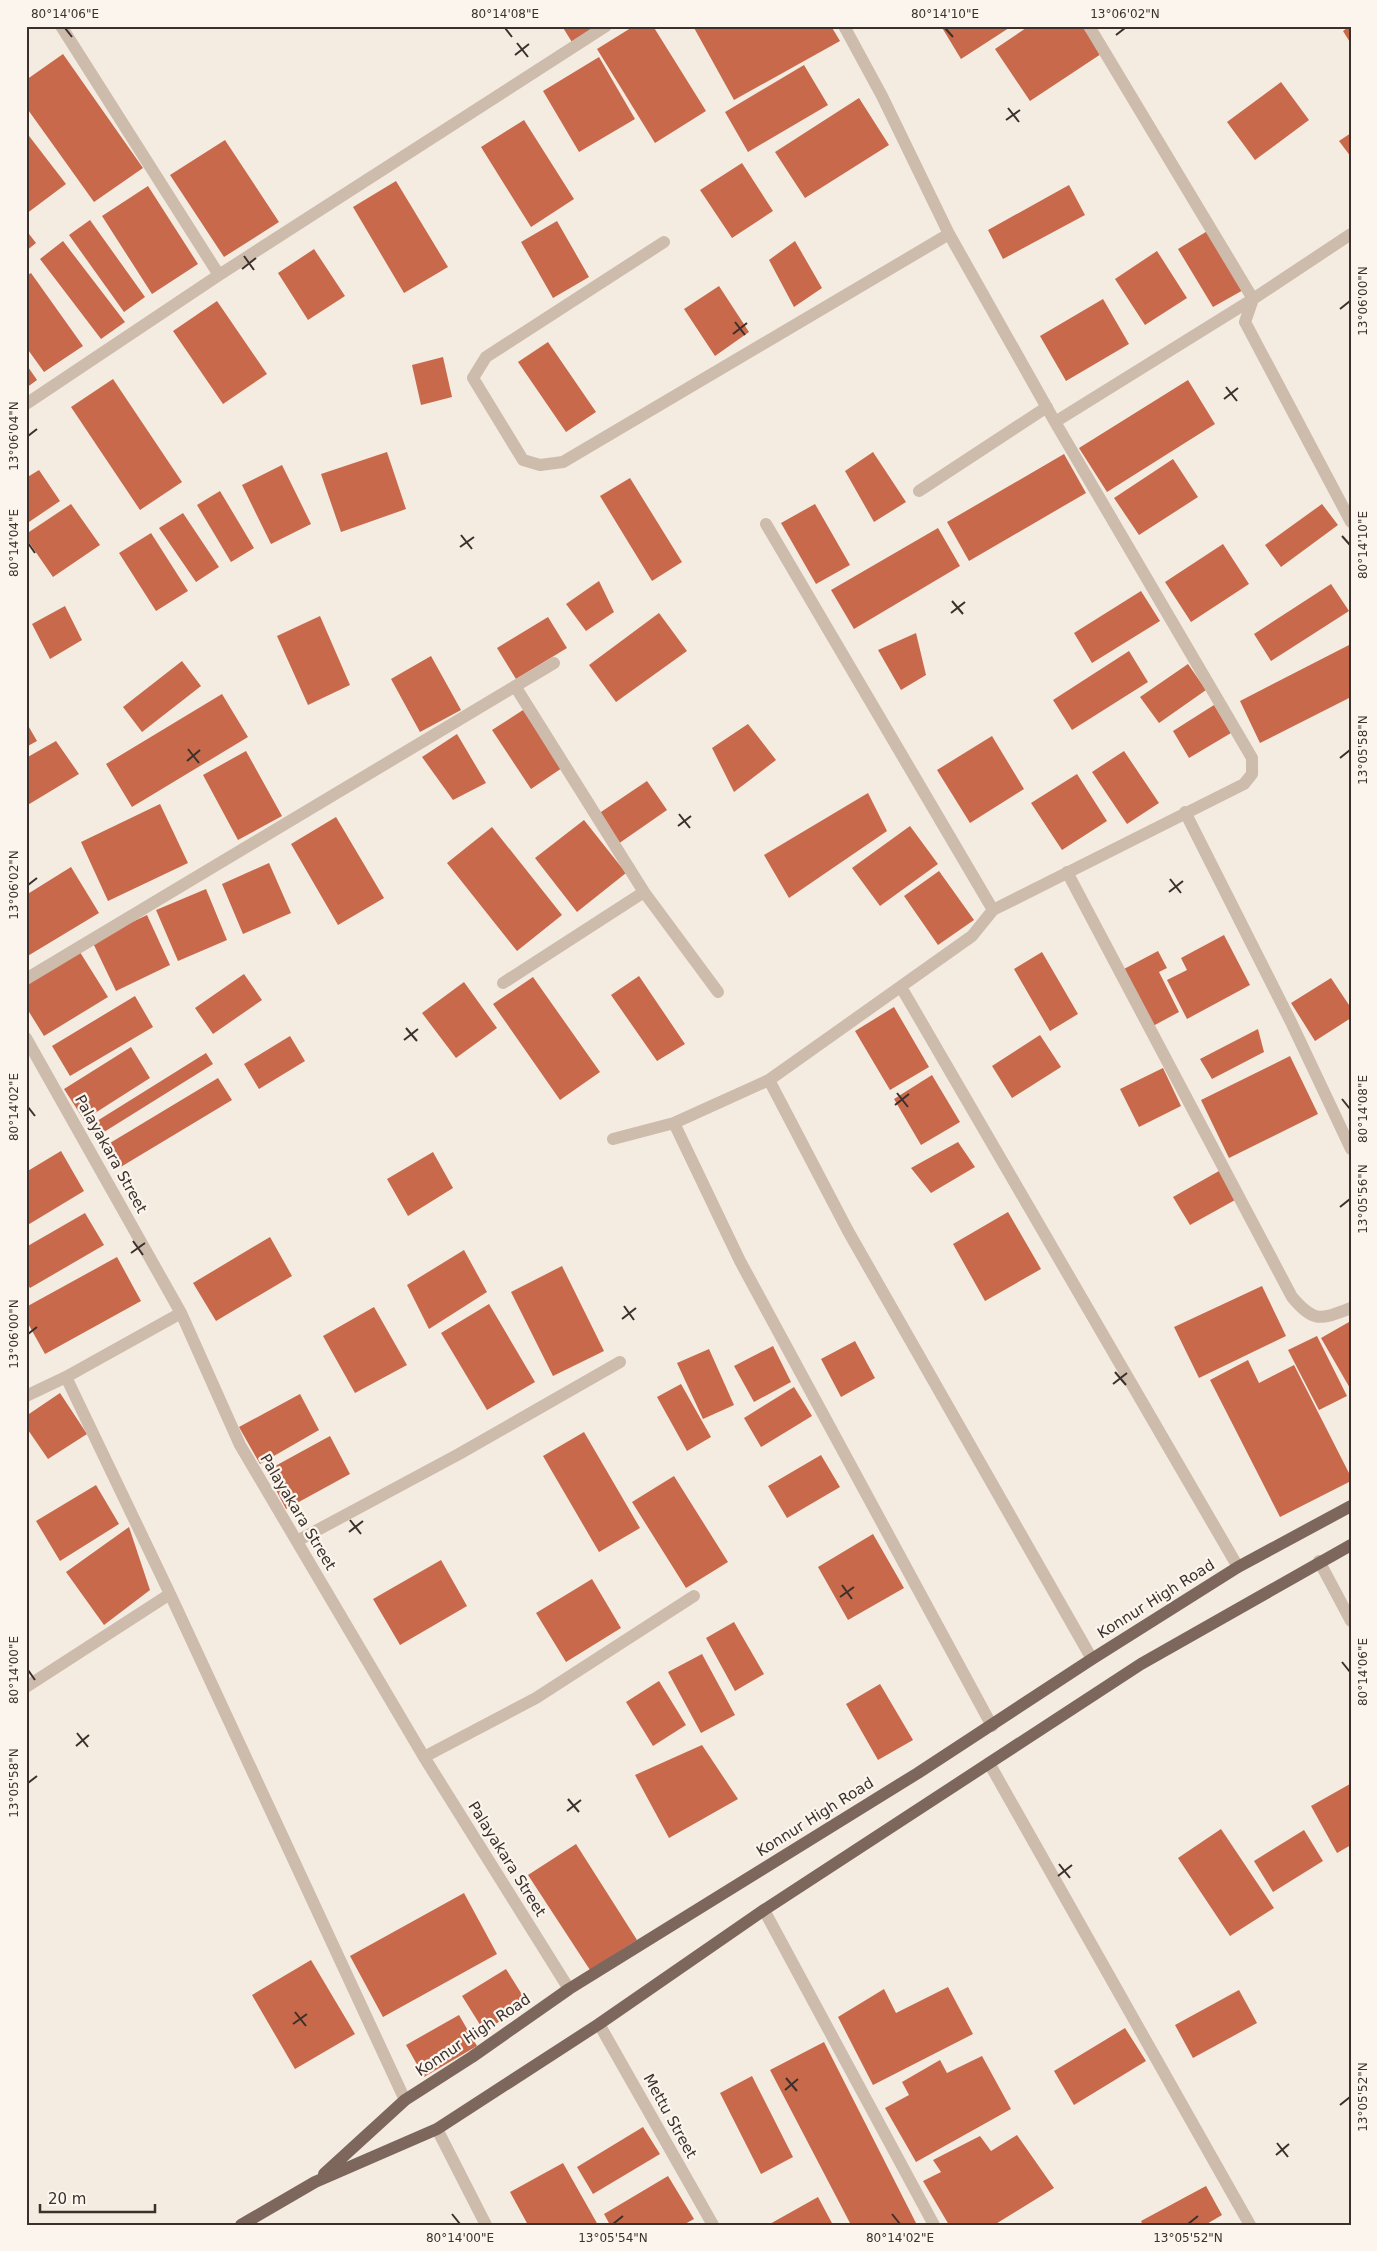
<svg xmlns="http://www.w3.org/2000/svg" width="1377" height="2251" viewBox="0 0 1377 2251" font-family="'DejaVu Sans',sans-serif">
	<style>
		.building { fill: #c8694b }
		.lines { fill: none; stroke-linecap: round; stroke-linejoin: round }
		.lane { stroke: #cdbbac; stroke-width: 12 }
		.street { stroke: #cdbbac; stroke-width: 12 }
		.primary { stroke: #7d675c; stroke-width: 12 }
		.ticks { fill: none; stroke: #3b302b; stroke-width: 2 }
		.labels { text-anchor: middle; stroke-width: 4.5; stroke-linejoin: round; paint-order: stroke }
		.street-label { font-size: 15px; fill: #3b302b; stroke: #fbf5ee }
		.neatline { fill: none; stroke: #3b302b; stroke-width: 2 }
		.ticks-label { font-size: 12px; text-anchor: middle; fill: #3b302b }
	</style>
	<rect width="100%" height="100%" fill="#f4ebe1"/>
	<path class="building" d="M 562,26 L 605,26 L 575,47 Z
		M 634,26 L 653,26 L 706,111 L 655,143 L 597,49 Z
		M 693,26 L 831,26 L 840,41 L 734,100 Z
		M 941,26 L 1012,26 L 961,59 Z
		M 1029,26 L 1082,26 L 1101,54 L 1030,101 L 995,49 Z
		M 1350,26 L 1351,26 L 1351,44 L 1343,31 Z
		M 63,54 L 143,168 L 94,202 L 26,107 L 26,80 Z
		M 599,57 L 635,119 L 579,152 L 543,91 Z
		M 804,65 L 828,105 L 748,152 L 725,112 Z
		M 1281,82 L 1309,120 L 1255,160 L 1227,122 Z
		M 859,98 L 889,145 L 805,198 L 775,152 Z
		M 524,120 L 574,199 L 531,227 L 481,147 Z
		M 26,132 L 66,184 L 26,214 Z
		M 1351,133 L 1351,157 L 1339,141 Z
		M 225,140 L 279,222 L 224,257 L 170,175 Z
		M 742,163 L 773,211 L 732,238 L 700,190 Z
		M 396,181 L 448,267 L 404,293 L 353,207 Z
		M 1069,185 L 1085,215 L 1003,259 L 988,230 Z
		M 148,186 L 198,264 L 152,294 L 102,216 Z
		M 90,220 L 145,297 L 124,312 L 69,235 Z
		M 557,221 L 589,277 L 553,298 L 521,242 Z
		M 26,230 L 36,243 L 26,251 Z
		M 1209,230 L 1245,289 L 1213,307 L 1178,249 Z
		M 63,241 L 125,322 L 101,339 L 40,259 Z
		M 795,241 L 822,288 L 794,307 L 769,260 Z
		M 314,249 L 345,296 L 308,320 L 278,273 Z
		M 1157,251 L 1187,298 L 1145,325 L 1115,279 Z
		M 31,273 L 83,346 L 44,372 L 26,347 L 26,276 Z
		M 719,286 L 749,332 L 715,356 L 684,309 Z
		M 1103,299 L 1129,344 L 1066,381 L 1040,336 Z
		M 217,301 L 267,374 L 223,404 L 173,331 Z
		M 548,342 L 596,412 L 566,432 L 518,362 Z
		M 443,357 L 452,397 L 421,405 L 412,365 Z
		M 26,364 L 37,380 L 26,388 Z
		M 113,379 L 182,482 L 140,510 L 71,407 Z
		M 1188,380 L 1215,424 L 1107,492 L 1079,448 Z
		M 387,452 L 406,509 L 341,532 L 321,474 Z
		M 873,452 L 906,502 L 874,522 L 845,471 Z
		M 1064,454 L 1086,493 L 969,561 L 947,522 Z
		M 1173,459 L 1198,497 L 1139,535 L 1114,498 Z
		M 282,465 L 311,524 L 271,544 L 242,485 Z
		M 39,470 L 60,501 L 26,524 L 26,478 Z
		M 630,478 L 682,562 L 652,581 L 600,496 Z
		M 220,491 L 254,548 L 231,562 L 197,505 Z
		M 71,504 L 100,545 L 53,577 L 26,538 L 26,534 Z
		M 815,504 L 850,565 L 816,584 L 781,523 Z
		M 1322,504 L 1338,525 L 1281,567 L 1265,545 Z
		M 183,513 L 219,567 L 196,582 L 159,528 Z
		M 938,528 L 960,566 L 854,629 L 831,590 Z
		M 151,533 L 188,591 L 156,611 L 119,553 Z
		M 1223,544 L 1249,584 L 1191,622 L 1165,582 Z
		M 599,581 L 614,612 L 586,631 L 566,604 Z
		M 1331,584 L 1349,611 L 1271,661 L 1254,634 Z
		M 1141,591 L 1160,621 L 1092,663 L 1074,633 Z
		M 65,606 L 82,640 L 50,659 L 32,624 Z
		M 659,613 L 687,651 L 616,702 L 589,665 Z
		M 320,616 L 350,685 L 308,705 L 277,636 Z
		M 548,617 L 567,648 L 516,679 L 497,648 Z
		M 916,633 L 926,675 L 901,690 L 878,650 Z
		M 1351,644 L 1351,697 L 1260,743 L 1240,701 Z
		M 1129,651 L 1148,682 L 1072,730 L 1053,700 Z
		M 431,656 L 461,710 L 420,732 L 391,679 Z
		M 182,661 L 201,686 L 142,732 L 123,707 Z
		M 1188,664 L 1206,690 L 1159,723 L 1140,697 Z
		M 222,694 L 248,737 L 132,807 L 106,764 Z
		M 1214,705 L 1231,733 L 1189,758 L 1173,731 Z
		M 523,710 L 562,768 L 531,789 L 492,730 Z
		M 26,722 L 37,741 L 26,747 Z
		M 748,724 L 776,760 L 734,792 L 712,748 Z
		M 457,734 L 486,783 L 453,800 L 422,757 Z
		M 992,736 L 1024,789 L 970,823 L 937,770 Z
		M 56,741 L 79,774 L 26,806 L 26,758 Z
		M 246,751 L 282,816 L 238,840 L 203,775 Z
		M 1124,751 L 1159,803 L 1127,824 L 1092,772 Z
		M 1077,774 L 1107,821 L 1062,850 L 1031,803 Z
		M 647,781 L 667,810 L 618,844 L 598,814 Z
		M 868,793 L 887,831 L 789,898 L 764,855 Z
		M 160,804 L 188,863 L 108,901 L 81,842 Z
		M 336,817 L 384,898 L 338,925 L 291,844 Z
		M 584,820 L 626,873 L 577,912 L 535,858 Z
		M 910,826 L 938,864 L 880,906 L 852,868 Z
		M 492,827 L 562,915 L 517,951 L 447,863 Z
		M 269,863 L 291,913 L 243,934 L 222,884 Z
		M 71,867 L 99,913 L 26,957 L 26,895 Z
		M 939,871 L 974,920 L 938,945 L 904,896 Z
		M 206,889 L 227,940 L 178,961 L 156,910 Z
		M 147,915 L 170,965 L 116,991 L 92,941 Z
		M 1224,935 L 1250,985 L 1187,1019 L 1167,980 L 1187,970 L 1181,958 Z
		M 78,949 L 108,997 L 44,1036 L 26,1007 L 26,982 Z
		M 1158,951 L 1167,968 L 1159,972 L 1179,1012 L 1153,1026 L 1124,969 Z
		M 1042,952 L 1078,1014 L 1050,1031 L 1014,969 Z
		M 244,974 L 262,1000 L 213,1034 L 195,1008 Z
		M 639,976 L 685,1044 L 657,1061 L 611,995 Z
		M 533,977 L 600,1072 L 560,1100 L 493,1004 Z
		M 1331,978 L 1351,1008 L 1351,1018 L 1315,1041 L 1291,1003 Z
		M 464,982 L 497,1028 L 456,1058 L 422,1013 Z
		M 135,996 L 153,1027 L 70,1076 L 52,1046 Z
		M 894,1007 L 929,1067 L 890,1090 L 855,1031 Z
		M 1258,1029 L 1264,1052 L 1212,1079 L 1200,1059 Z
		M 1040,1035 L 1061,1067 L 1012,1098 L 992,1066 Z
		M 290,1036 L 305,1061 L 259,1089 L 244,1064 Z
		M 131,1047 L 150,1078 L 84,1120 L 64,1089 Z
		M 206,1053 L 213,1064 L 96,1137 L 89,1126 Z
		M 1290,1056 L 1318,1114 L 1229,1158 L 1201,1100 Z
		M 1163,1068 L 1181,1106 L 1139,1127 L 1120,1089 Z
		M 932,1075 L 960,1122 L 921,1145 L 894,1099 Z
		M 218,1078 L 232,1100 L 119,1168 L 105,1146 Z
		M 958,1142 L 975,1167 L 931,1193 L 911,1168 Z
		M 61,1151 L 84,1191 L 26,1226 L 26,1172 Z
		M 433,1152 L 453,1188 L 408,1216 L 387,1179 Z
		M 1219,1171 L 1235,1200 L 1190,1225 L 1173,1197 Z
		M 1008,1212 L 1041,1269 L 985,1301 L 953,1244 Z
		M 85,1213 L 104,1245 L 30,1288 L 26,1282 L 26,1247 Z
		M 270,1237 L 292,1276 L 216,1321 L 193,1283 Z
		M 464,1250 L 487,1292 L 429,1329 L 407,1285 Z
		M 117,1257 L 141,1301 L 45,1354 L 26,1320 L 26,1307 Z
		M 562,1266 L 604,1351 L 553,1376 L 511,1292 Z
		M 1262,1286 L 1286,1336 L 1199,1378 L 1174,1327 Z
		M 489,1304 L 535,1382 L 487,1410 L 441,1333 Z
		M 374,1307 L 407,1365 L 355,1393 L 323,1336 Z
		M 1349,1322 L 1351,1326 L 1351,1390 L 1321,1338 Z
		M 1317,1336 L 1347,1396 L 1319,1410 L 1288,1350 Z
		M 855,1341 L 875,1378 L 841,1397 L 821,1359 Z
		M 773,1346 L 791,1382 L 754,1402 L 734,1366 Z
		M 709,1349 L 734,1405 L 703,1419 L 677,1363 Z
		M 1248,1360 L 1259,1383 L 1294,1365 L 1351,1477 L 1351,1481 L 1280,1517 L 1210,1380 Z
		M 681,1384 L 711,1437 L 687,1451 L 657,1397 Z
		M 794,1387 L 812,1416 L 761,1447 L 744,1418 Z
		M 60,1393 L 87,1434 L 48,1459 L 26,1427 L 26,1416 Z
		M 300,1394 L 319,1430 L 260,1464 L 239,1427 Z
		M 584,1432 L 640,1528 L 599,1552 L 543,1456 Z
		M 330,1436 L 350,1474 L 286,1509 L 266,1471 Z
		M 821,1455 L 840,1487 L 787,1518 L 768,1486 Z
		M 674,1476 L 728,1562 L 686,1588 L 632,1502 Z
		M 96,1485 L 119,1524 L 60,1561 L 36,1521 Z
		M 129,1527 L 150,1590 L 104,1625 L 66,1572 Z
		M 873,1534 L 904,1588 L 848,1620 L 818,1567 Z
		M 441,1560 L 467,1606 L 400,1645 L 373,1599 Z
		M 592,1579 L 621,1628 L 566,1662 L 536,1613 Z
		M 734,1622 L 764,1674 L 735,1691 L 706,1638 Z
		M 702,1654 L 735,1715 L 701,1733 L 668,1672 Z
		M 659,1681 L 686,1725 L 653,1746 L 626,1702 Z
		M 880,1684 L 913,1740 L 878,1760 L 846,1704 Z
		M 702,1745 L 738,1799 L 669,1838 L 635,1775 Z
		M 1350,1784 L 1351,1845 L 1337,1853 L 1311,1806 Z
		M 1221,1829 L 1274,1908 L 1230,1936 L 1178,1858 Z
		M 1304,1830 L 1323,1861 L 1273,1892 L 1254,1861 Z
		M 576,1844 L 637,1940 L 590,1970 L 528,1875 Z
		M 464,1893 L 497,1954 L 383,2017 L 350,1956 Z
		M 311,1960 L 355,2034 L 295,2069 L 252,1995 Z
		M 506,1969 L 528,2004 L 484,2031 L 462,1996 Z
		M 948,1987 L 973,2034 L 873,2085 L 838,2017 L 884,1989 L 896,2013 Z
		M 1239,1990 L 1257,2023 L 1193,2058 L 1175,2025 Z
		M 459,2015 L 477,2046 L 424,2077 L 406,2045 Z
		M 1125,2028 L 1146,2061 L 1074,2105 L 1054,2071 Z
		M 824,2042 L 917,2225 L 851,2225 L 770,2070 Z
		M 982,2056 L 1011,2109 L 916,2162 L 885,2108 L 909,2095 L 902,2082 L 940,2060 L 947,2073 Z
		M 752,2076 L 793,2157 L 761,2174 L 720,2093 Z
		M 643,2127 L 660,2154 L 593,2194 L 577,2167 Z
		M 1017,2135 L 1054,2188 L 994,2225 L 949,2225 L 923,2181 L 941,2172 L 933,2160 L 980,2136 L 991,2151 Z
		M 563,2163 L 598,2225 L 528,2225 L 510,2192 Z
		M 668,2176 L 694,2219 L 683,2225 L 610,2225 L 604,2214 Z
		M 1206,2186 L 1222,2215 L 1205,2225 L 1143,2225 L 1141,2221 Z
		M 818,2197 L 833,2225 L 768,2225 Z"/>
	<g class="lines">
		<path class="lane" d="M 1319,1561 L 1351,1621
			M 437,2129 L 486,2225"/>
		<path class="street" d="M 61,26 L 219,275
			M 1089,26 L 1253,299 L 1245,322 L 1351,522
			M 664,242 L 486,357 L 473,378 L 523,460 L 540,465 L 563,462 L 949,234
			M 26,404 L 219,275 L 606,26
			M 1055,422 L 1253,299 L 1351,234
			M 919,491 L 1047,407
			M 766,524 L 993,910
			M 515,686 L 644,892 L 718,992
			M 1185,812 L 1291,1022 L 1351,1149
			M 1067,872 L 1292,1297 C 1315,1324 1321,1319 1351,1308
			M 26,979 L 554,663
			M 503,983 L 644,892
			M 901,987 L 1238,1567
			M 26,1038 L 181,1313 L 240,1445 L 424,1757 L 569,1989
			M 769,1080 L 848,1231 L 1092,1659
			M 674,1123 L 740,1261 L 992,1726
			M 613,1139 L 674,1123 L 769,1080 L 972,936 L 993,910 L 1244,784 L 1252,774 L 1252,758 L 1055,422 L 949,234 L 882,96 L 844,26
			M 66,1377 L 170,1594 L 405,2100
			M 26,1396 L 66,1377 L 181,1313
			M 297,1541 L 459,1454 L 620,1362
			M 26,1687 L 170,1594
			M 424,1757 L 536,1698 L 694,1596
			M 989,1763 L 1250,2225
			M 764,1910 L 934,2225
			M 599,2024 L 713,2225"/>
		<path class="primary" d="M 324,2174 L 405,2100 L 472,2057 L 569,1989 L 918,1773 L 1092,1659 L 1238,1567 L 1351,1506
			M 241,2225 L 315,2182 L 437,2129 L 599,2024 L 764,1910 L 1141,1664 L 1351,1545"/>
	</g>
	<path class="ticks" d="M 65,28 L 72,37M 505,28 L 512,37M 945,28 L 953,37M 1116,35 L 1125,28M 517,43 L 528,57M 515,55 L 529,44M 1008,108 L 1019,122M 1006,120 L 1020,110M 244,256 L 254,270M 242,269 L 256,258M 1340,309 L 1350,301M 735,322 L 745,335M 733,334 L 747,323M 1226,387 L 1237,401M 1224,399 L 1238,388M 28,436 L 37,429M 461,535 L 472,549M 1342,536 L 1350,545M 28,543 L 35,553M 460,547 L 474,537M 952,601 L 963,614M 951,613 L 965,602M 188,749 L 199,763M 1340,758 L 1350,750M 187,761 L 200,750M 679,814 L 690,828M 678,826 L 691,816M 1170,879 L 1181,893M 28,885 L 37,878M 1169,892 L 1183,881M 406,1028 L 417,1041M 404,1040 L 418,1029M 897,1093 L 908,1107M 1342,1099 L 1350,1109M 895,1105 L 909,1094M 28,1107 L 35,1116M 1340,1207 L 1350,1199M 133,1241 L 143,1255M 131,1253 L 145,1243M 624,1306 L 634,1320M 622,1319 L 636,1308M 28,1334 L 37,1327M 1115,1372 L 1126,1385M 1113,1384 L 1127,1373M 350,1520 L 361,1534M 349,1532 L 363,1521M 842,1585 L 852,1599M 840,1597 L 854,1587M 1342,1662 L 1350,1672M 28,1670 L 35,1680M 77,1733 L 88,1747M 76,1746 L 89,1735M 28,1783 L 37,1776M 568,1799 L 579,1812M 567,1811 L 581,1800M 1059,1864 L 1070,1878M 1058,1876 L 1072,1865M 295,2012 L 306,2026M 293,2024 L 307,2014M 786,2078 L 797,2091M 785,2090 L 798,2079M 1340,2105 L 1350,2097M 1277,2143 L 1288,2157M 1276,2155 L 1289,2144M 452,2214 L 460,2224M 892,2214 L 900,2224M 613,2224 L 623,2216M 1188,2224 L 1198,2216"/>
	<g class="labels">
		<g class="street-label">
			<text transform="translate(111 1154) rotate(61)" y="5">Palayakara Street</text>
			<text transform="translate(298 1512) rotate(59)" y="5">Palayakara Street</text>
			<text transform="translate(1156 1599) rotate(-32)" y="5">Konnur High Road</text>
			<text transform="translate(815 1817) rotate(-32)" y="5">Konnur High Road</text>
			<text transform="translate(507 1859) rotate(58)" y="5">Palayakara Street</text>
			<text transform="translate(473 2035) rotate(-34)" y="5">Konnur High Road</text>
			<text transform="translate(670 2116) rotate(61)" y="5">Mettu Street</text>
		</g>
	</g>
	<rect width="1377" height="2251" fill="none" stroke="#fbf5ee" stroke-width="55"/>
	<path d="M40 2204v8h115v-8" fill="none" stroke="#3b302b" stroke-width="2.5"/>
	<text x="48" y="2204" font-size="15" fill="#3b302b" stroke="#fbf5ee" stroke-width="4" paint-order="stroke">20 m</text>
	<rect x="28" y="28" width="1322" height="2196" class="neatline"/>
	<g class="ticks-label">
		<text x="65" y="18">80°14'06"E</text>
		<text x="505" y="18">80°14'08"E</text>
		<text x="945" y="18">80°14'10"E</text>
		<text x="1125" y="18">13°06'02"N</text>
		<text transform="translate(1363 301) rotate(-90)" y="4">13°06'00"N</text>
		<text transform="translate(14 436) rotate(-90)" y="4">13°06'04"N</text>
		<text transform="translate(14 543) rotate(-90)" y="4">80°14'04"E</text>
		<text transform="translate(1363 545) rotate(-90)" y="4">80°14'10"E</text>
		<text transform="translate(1363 750) rotate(-90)" y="4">13°05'58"N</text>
		<text transform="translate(14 885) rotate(-90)" y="4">13°06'02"N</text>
		<text transform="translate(14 1107) rotate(-90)" y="4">80°14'02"E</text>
		<text transform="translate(1363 1109) rotate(-90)" y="4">80°14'08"E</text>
		<text transform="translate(1363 1199) rotate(-90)" y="4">13°05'56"N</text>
		<text transform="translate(14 1334) rotate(-90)" y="4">13°06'00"N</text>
		<text transform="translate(14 1670) rotate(-90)" y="4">80°14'00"E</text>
		<text transform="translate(1363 1672) rotate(-90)" y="4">80°14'06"E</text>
		<text transform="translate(14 1783) rotate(-90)" y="4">13°05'58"N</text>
		<text transform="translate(1363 2097) rotate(-90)" y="4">13°05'52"N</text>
		<text x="460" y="2242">80°14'00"E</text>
		<text x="613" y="2242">13°05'54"N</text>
		<text x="900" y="2242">80°14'02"E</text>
		<text x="1188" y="2242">13°05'52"N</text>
	</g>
</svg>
